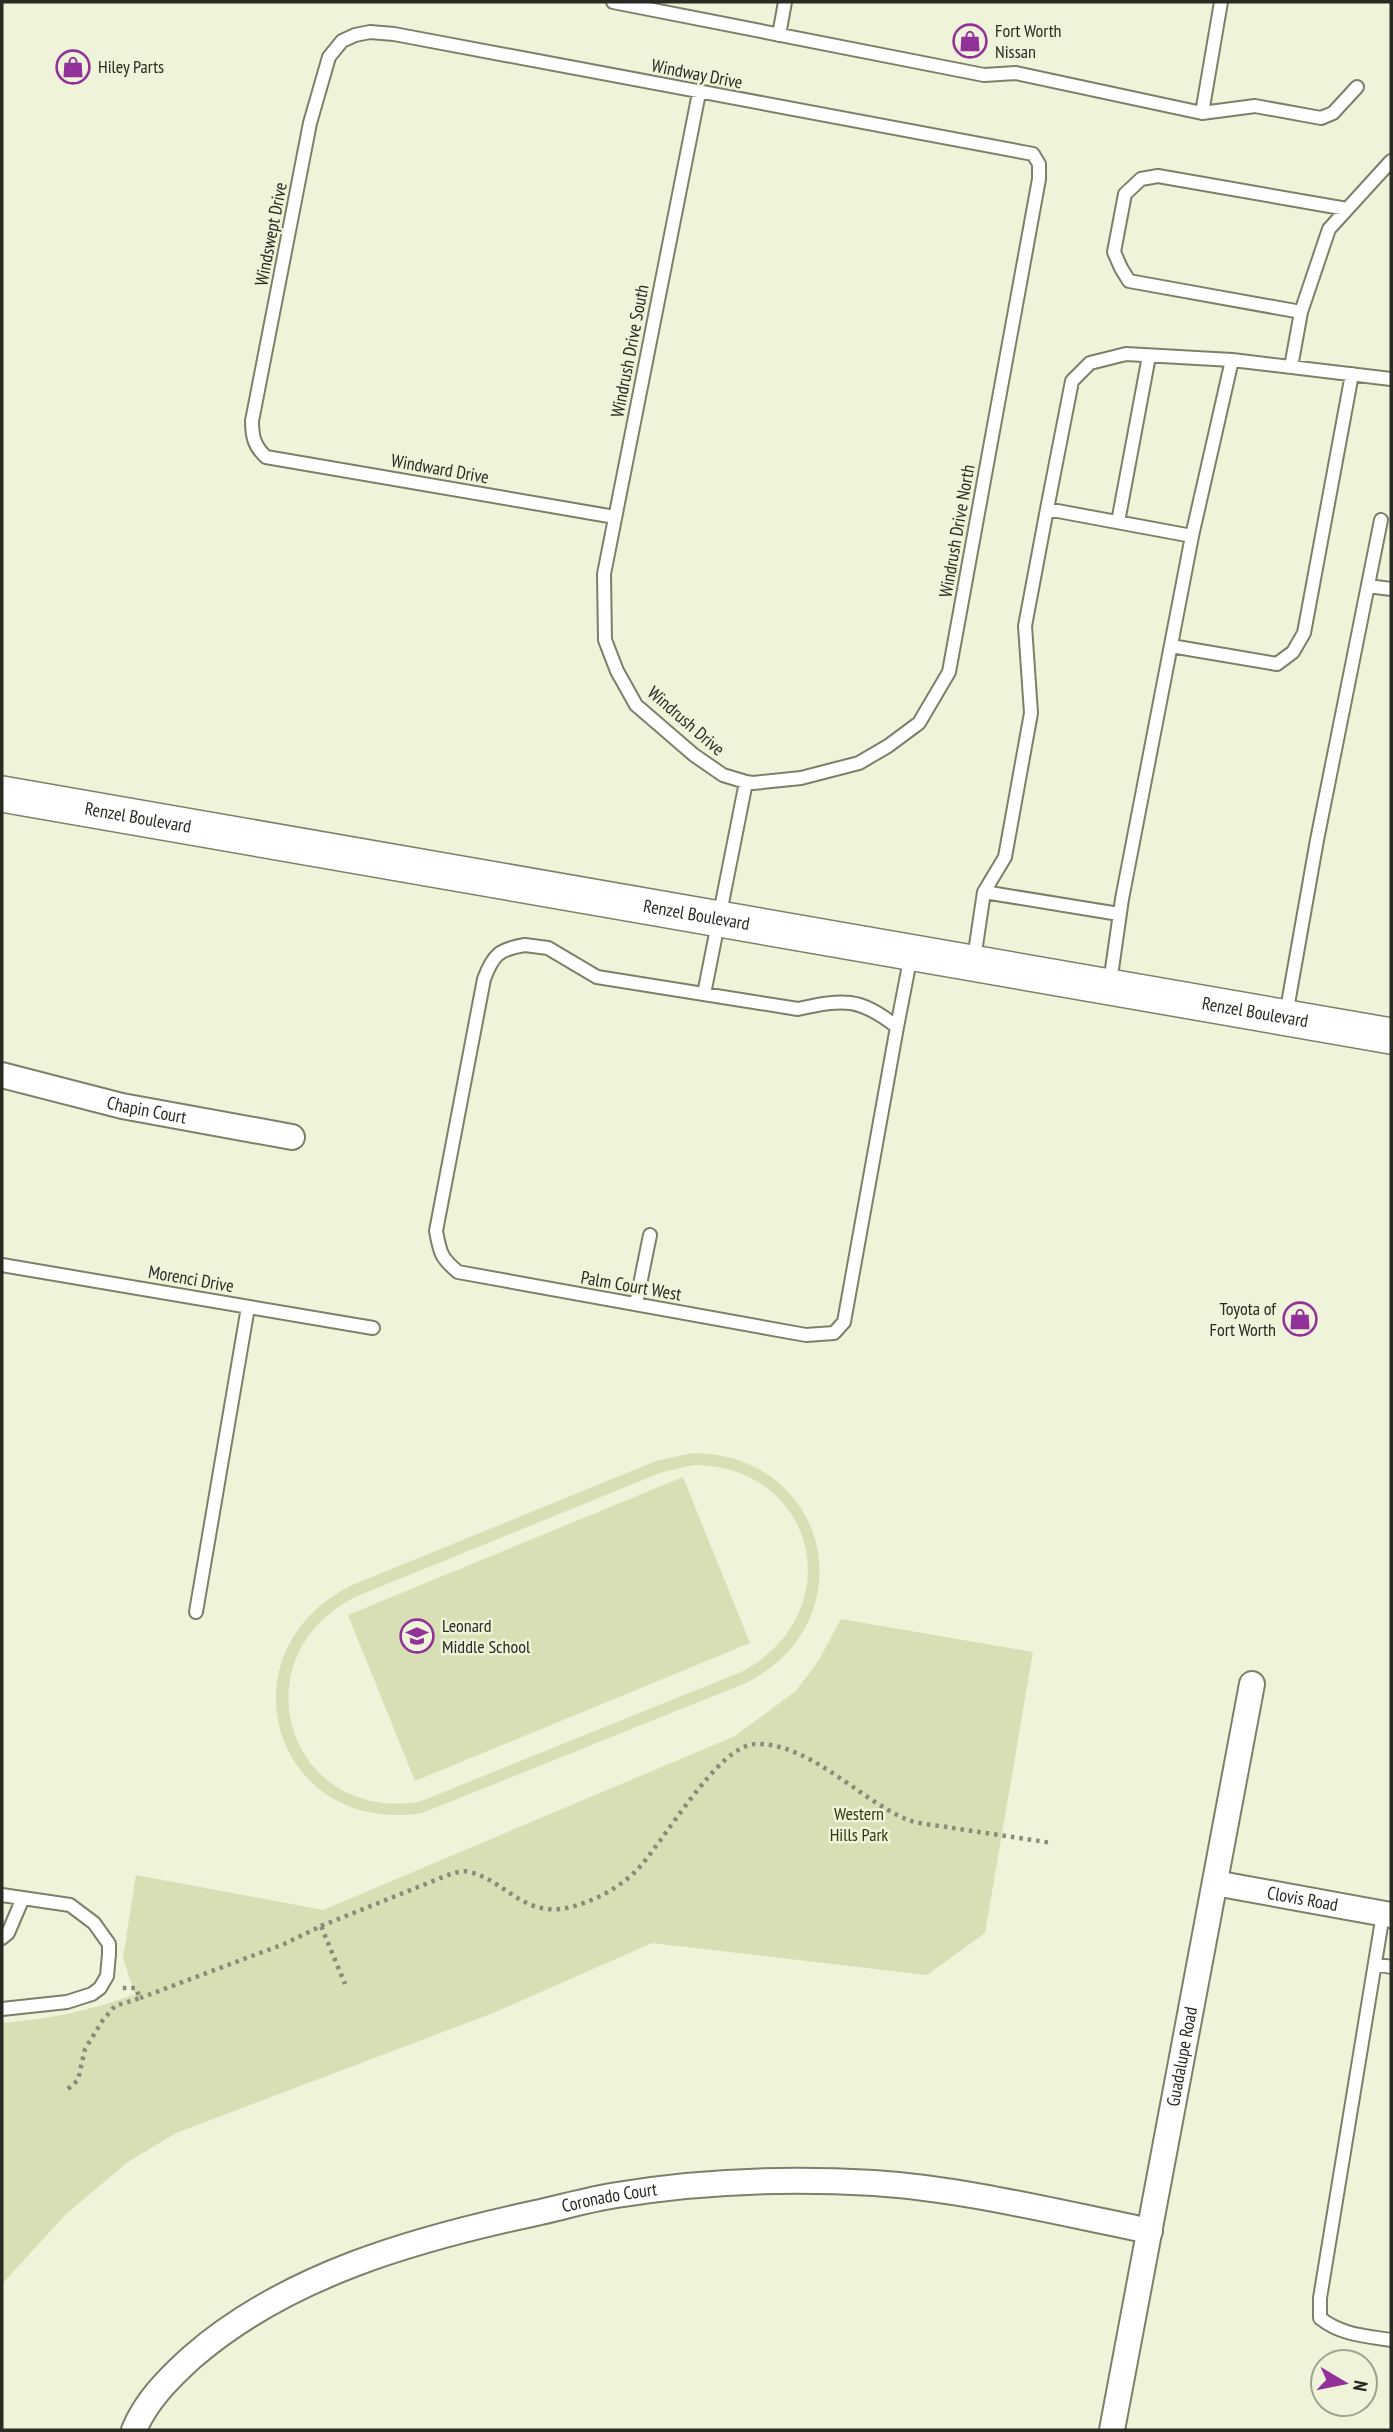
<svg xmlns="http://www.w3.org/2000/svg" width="1393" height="2432" viewBox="0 0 1393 2432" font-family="'PT Sans Narrow',sans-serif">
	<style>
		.green { fill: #d8dfb4; fill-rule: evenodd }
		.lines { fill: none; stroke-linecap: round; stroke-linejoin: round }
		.lane-casing { stroke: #7c8069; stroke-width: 16 }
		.street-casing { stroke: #7c8069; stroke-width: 28 }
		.secondary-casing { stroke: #7c8069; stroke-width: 38 }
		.path { stroke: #888b7a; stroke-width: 4.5; stroke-dasharray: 3.5 5; stroke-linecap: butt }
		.lane { stroke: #fff; stroke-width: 12 }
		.street { stroke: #fff; stroke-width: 24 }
		.secondary { stroke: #fff; stroke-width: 35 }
		.labels { text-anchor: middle; stroke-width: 5; stroke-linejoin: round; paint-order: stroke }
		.poi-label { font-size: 18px; fill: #292a21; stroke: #eef3d9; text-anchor: start }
		.street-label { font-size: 18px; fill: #292a21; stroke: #eef3d9 }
		.park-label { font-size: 18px; fill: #343810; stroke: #eef3d9 }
	</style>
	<rect width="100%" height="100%" fill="#eef3d9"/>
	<path class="green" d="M 692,1453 C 830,1453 868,1622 746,1683 L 422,1813 C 275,1836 218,1654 350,1586 L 656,1461 ZM 693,1465 C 817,1465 852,1614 741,1672 L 419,1802 C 287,1822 237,1657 355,1597 L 660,1473 Z
		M 683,1477 L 750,1643 L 415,1781 L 348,1615 Z
		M 841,1619 L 1033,1652 L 985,1933 L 927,1975 L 652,1943 L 493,2013 L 176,2133 L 128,2162 L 66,2214 L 2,2284 L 2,2023 C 49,2019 90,2011 135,1994 L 123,1958 L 136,1875 L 323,1910 L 735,1736 L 796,1691 L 819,1660 Z"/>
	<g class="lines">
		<defs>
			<path id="lane" d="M 613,2 L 984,75 L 1016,73 L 1202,113 L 1255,106 L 1321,118 L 1333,113 L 1357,87
				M 779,35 L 785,2
				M 1202,113 L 1221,2
				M 1301,312 L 1129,281 L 1121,268 L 1114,252 L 1125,194 L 1141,179 L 1158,176 L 1347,209
				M 1291,367 L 1301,312 L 1329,229 L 1391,161
				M 1047,509 L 1072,381 L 1090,363 L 1126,354 L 1232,360
				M 615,517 L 266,457 C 254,446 252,436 252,421 L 310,123 L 329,57 L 342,41 L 355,35 L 370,32 L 394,34 L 1033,154 L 1039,164 L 1039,179 L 949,672 L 919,723 L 888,746 L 859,763 L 801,778 L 753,783 L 746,782 L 723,775 L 694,755 L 636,705 L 617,671 L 605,640 L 604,574 L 699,93
				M 1118,522 L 1149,356
				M 1368,586 L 1391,589
				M 1171,646 L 1277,664 L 1293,652 L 1304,633 L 1352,374
				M 984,892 L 1119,914
				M 525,945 L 548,948 L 597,977 L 798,1009 C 844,999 859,997 897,1027 L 844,1322 L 834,1333 L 806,1335 L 458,1272 C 441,1258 440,1253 436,1231 L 484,979 C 493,955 499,949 525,945 Z
				M 974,959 L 984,892 L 1005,857 L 1031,713 L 1025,626 L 1047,509 L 1192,536
				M 1110,983 L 1122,899 L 1192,536 L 1232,360 L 1391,379
				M 704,994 L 746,782
				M 1286,1015 L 1317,840 L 1381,520
				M 897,1027 L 911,955
				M 2,1265 L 373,1328
				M 636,1304 L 650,1235
				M 196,1612 L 248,1307
				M 2,1895 L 70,1905 L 94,1923 L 109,1944 L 109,1954 L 107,1976 L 100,1988 L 92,1994 L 67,2002 L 2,2009
				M 1383,1914 L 1320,2298 L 1320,2318 C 1341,2335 1366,2336 1391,2340
				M 2,1938 L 8,1933 L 23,1898
				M 1375,1964 L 1391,1967"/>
			<g id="street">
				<path id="s1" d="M 2,1075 L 122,1106 L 292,1137"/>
				<path id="s2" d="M 1215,1883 L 1391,1915"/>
				<path id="s3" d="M 134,2430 C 146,2401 168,2379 191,2358 C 286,2275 415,2239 536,2213 C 563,2207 590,2199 617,2195 C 701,2181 789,2178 874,2183 C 965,2189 1060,2213 1150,2231"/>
				<path id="s4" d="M 1112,2430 L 1252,1684"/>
			</g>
			<g id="secondary">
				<path id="s5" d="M 2,794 L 1391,1036"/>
			</g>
		</defs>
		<use href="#lane" class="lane-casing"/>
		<use href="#street" class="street-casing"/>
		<use href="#secondary" class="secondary-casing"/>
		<path class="path" d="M 321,1926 L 448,1875 C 455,1873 462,1870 469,1872 C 506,1880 523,1919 571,1907 C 594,1901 617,1889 635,1872 C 663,1844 718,1744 756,1744 C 810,1743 860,1800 906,1819 C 920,1825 938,1825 953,1828 C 986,1833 1019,1838 1052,1843
			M 140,1998 L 284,1944 L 321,1926 L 345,1984
			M 68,2089 L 78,2080 L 85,2049 L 103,2020 L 115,2006 L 140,1998 L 136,1988 L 118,1988"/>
		<use href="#lane" class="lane"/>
		<use href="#street" class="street"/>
		<use href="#secondary" class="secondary"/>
	</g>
	<defs>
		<symbol id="shop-ring" viewBox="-11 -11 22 22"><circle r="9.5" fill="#eef3d9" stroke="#923199" stroke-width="1.5"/><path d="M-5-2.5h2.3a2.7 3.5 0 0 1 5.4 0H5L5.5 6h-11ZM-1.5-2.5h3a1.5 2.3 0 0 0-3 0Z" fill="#923199"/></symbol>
		<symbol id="school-ring" viewBox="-11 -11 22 22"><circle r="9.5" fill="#eef3d9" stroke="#923199" stroke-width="1.5"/><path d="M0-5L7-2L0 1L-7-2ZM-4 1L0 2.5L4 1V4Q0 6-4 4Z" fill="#923199"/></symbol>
	</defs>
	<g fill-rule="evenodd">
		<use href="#shop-ring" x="951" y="22" width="38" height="38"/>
		<use href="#shop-ring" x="54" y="48" width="38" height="38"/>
		<use href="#shop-ring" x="1281" y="1300" width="38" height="38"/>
		<use href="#school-ring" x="398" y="1617" width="38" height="38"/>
	</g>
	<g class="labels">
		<g class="poi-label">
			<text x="995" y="37">Fort Worth<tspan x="995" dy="21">Nissan</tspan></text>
			<text x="98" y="73">Hiley Parts</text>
			<text x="1276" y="1315" text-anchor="end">Toyota of<tspan x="1276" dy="21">Fort Worth</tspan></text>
			<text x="442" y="1632">Leonard<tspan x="442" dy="21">Middle School</tspan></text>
		</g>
		<g class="street-label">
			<text transform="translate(697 74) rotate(11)" y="6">Windway Drive</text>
			<text transform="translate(271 234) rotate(-79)" y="6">Windswept Drive</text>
			<text transform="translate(630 351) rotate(-79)" y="6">Windrush Drive South</text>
			<text transform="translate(440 469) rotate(10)" y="6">Windward Drive</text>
			<text transform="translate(957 531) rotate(-80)" y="6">Windrush Drive North</text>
			<text transform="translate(686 721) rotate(41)" y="6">Windrush Drive</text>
			<text dy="6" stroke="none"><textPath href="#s5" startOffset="138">Renzel Boulevard</textPath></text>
			<text dy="6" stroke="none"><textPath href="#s5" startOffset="705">Renzel Boulevard</textPath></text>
			<text dy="6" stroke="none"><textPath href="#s5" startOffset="1272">Renzel Boulevard</textPath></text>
			<text dy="6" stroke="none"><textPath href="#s1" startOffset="149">Chapin Court</textPath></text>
			<text transform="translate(191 1279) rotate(10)" y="6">Morenci Drive</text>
			<text transform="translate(631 1286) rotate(10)" y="6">Palm Court West</text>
			<text dy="6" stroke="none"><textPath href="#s2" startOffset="89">Clovis Road</textPath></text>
			<text dy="6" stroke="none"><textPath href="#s4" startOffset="380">Guadalupe Road</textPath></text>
			<text dy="6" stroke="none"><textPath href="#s3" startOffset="546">Coronado Court</textPath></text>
		</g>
		<g class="park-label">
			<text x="859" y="1820">Western<tspan x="859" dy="21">Hills Park</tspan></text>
		</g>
	</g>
	<rect width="1393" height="2432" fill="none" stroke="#292a21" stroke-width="7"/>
	<g transform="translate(1344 2383) rotate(100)"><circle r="33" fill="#eef3d9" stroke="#9fa38f" stroke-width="2"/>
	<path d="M0-5L12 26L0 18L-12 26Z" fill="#923199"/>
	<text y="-10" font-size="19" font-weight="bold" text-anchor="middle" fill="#292a21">N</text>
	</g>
</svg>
